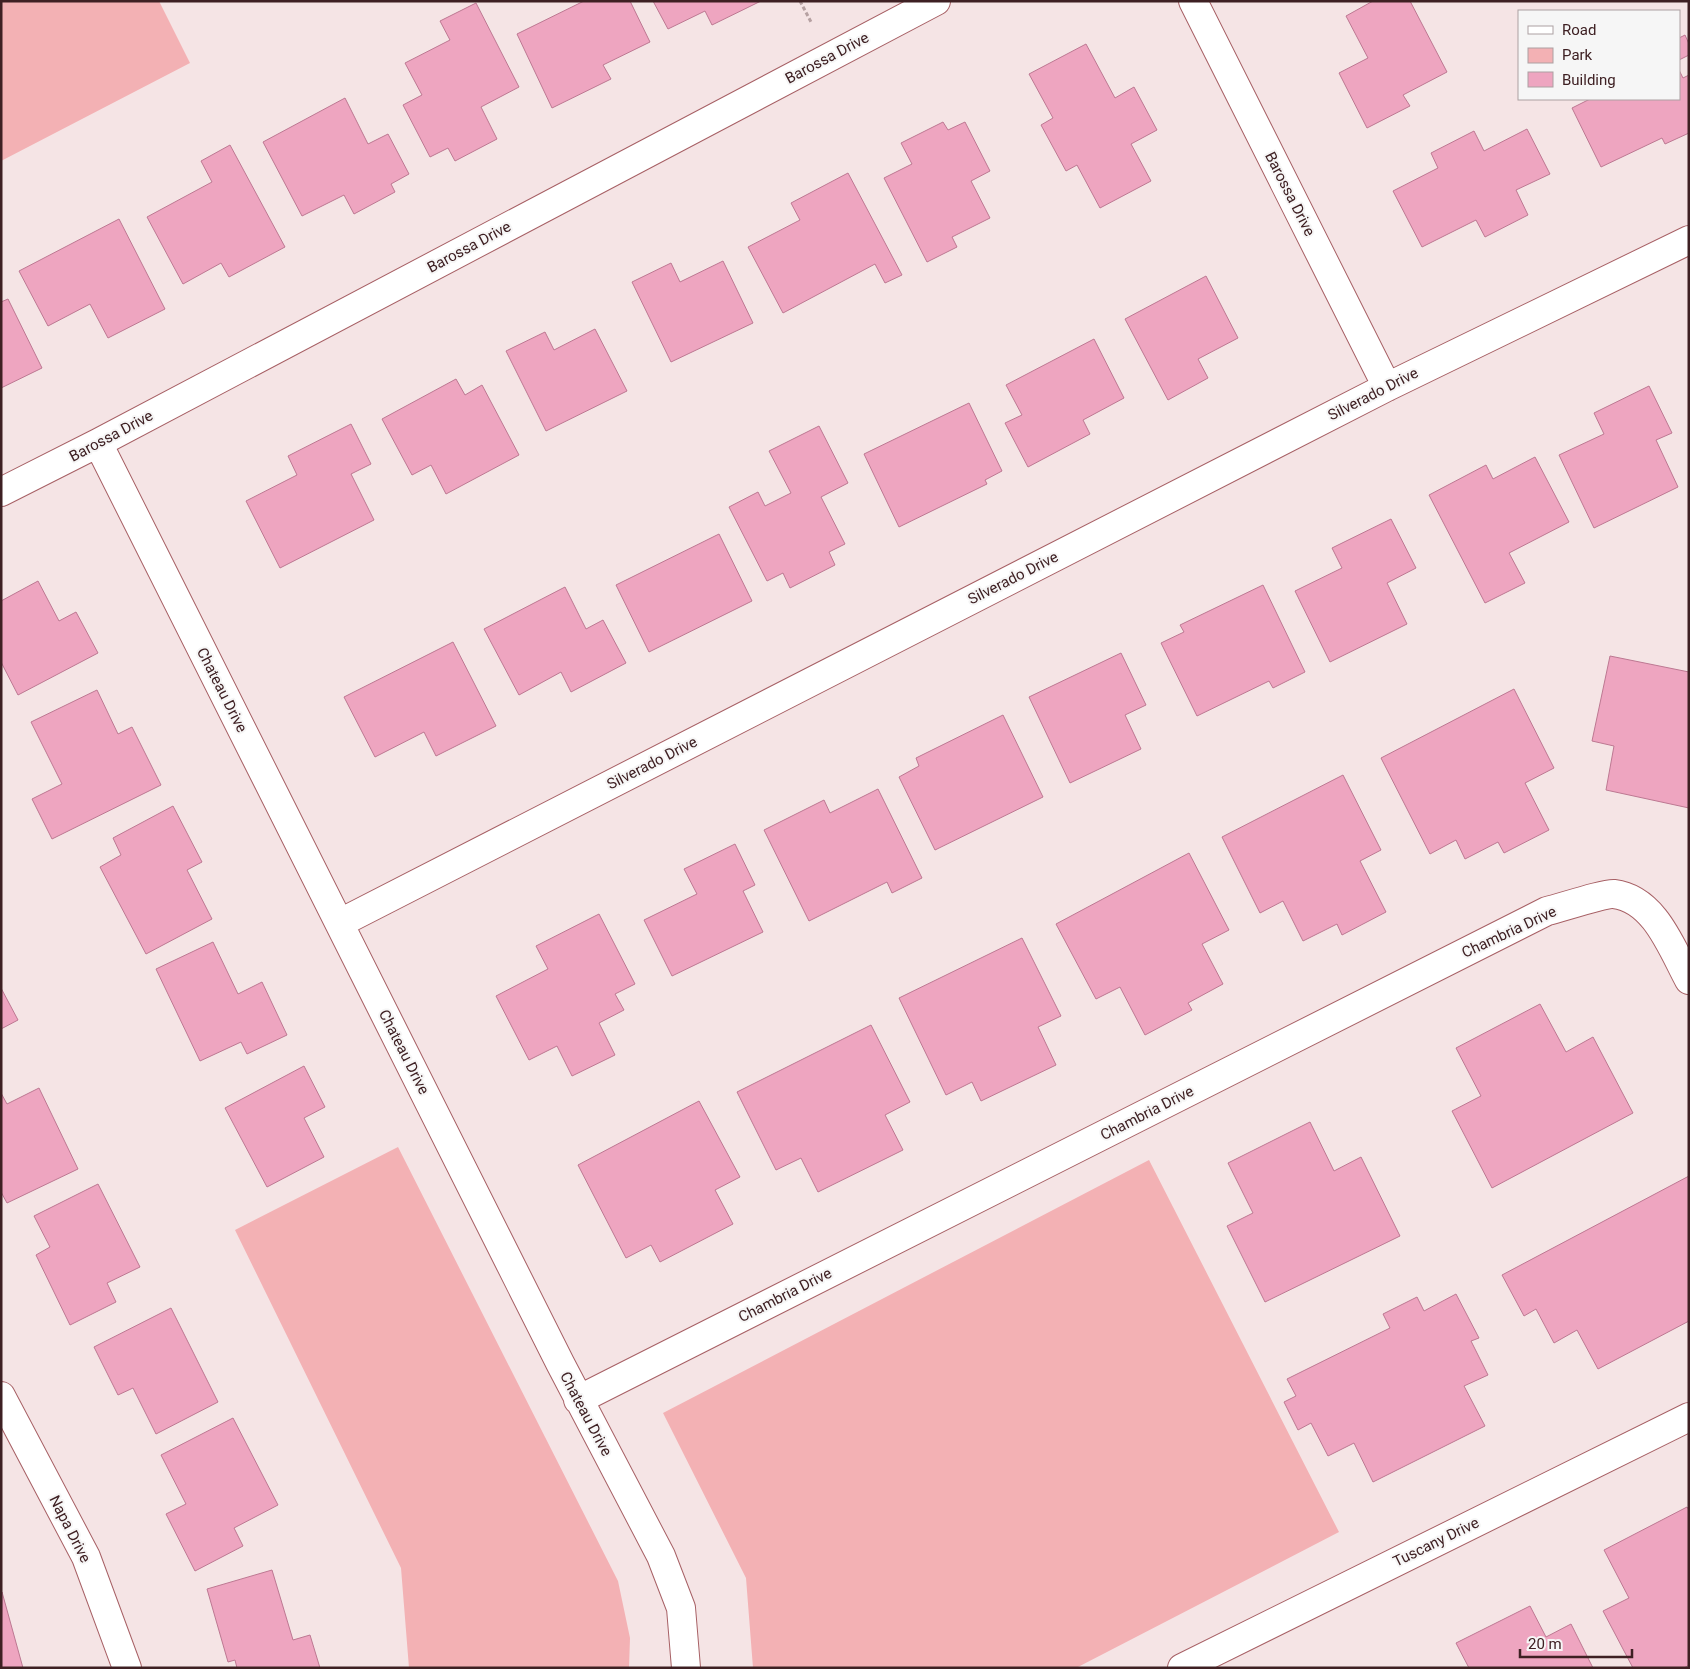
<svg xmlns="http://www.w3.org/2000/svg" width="1690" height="1669" viewBox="0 0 1690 1669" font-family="Roboto,sans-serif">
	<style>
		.green { fill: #f3b1b4 }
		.building { fill: #eea5c0; stroke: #bd7892 }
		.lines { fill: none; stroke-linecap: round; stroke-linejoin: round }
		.minor-casing { stroke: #a76065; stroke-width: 30 }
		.path { stroke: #b6a1a2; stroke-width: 3; stroke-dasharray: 4 2.5; stroke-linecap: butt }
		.minor { stroke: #fff; stroke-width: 28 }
		.labels { text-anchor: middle; stroke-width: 4; stroke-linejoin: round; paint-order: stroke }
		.street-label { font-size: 15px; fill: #3e2023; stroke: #f6f6f6 }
	</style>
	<rect width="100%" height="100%" fill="#f5e4e5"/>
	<path class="green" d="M 1,1 L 159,1 L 190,63 L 1,161 Z
		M 398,1147 L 618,1581 L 630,1638 L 629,1668 L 409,1668 L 401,1568 L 235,1230 Z
		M 1149,1160 L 1339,1532 L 1076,1668 L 753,1668 L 746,1578 L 663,1413 Z"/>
	<path class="building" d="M 584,1 L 630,1 L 650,42 L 603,65 L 611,79 L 552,108 L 517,34 Z
		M 653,1 L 761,1 L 712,25 L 705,11 L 668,29 Z
		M 1373,1 L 1410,1 L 1447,72 L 1403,95 L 1410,106 L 1367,128 L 1339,73 L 1368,58 L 1346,16 Z
		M 476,3 L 519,87 L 481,107 L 497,139 L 455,161 L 448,148 L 430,157 L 403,105 L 422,95 L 405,63 L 450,40 L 440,21 Z
		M 1685,35 L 1689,44 L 1689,55 L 1679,60 L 1679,38 Z
		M 1086,44 L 1115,98 L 1134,87 L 1157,130 L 1131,144 L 1151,181 L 1100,208 L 1077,165 L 1066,171 L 1041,125 L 1053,118 L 1029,74 Z
		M 1679,70 L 1683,78 L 1689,75 L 1689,133 L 1665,144 L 1662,138 L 1601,167 L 1572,108 L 1590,99 L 1679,99 Z
		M 345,98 L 368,144 L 388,134 L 409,174 L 391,184 L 395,192 L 354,214 L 344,195 L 302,216 L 263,142 Z
		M 943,122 L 948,130 L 965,122 L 990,171 L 971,181 L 990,218 L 952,237 L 957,247 L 927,262 L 884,178 L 912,164 L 901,143 Z
		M 1527,129 L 1550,174 L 1516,190 L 1528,215 L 1485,237 L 1476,220 L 1422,247 L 1393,191 L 1438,168 L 1431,153 L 1474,131 L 1484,151 Z
		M 230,145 L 285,247 L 229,277 L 221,263 L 183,284 L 147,217 L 212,182 L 201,161 Z
		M 848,173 L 902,275 L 885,283 L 875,264 L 783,313 L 748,247 L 800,220 L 791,203 Z
		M 119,219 L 165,309 L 108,338 L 90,304 L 48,326 L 19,271 Z
		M 723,261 L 753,323 L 671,362 L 632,282 L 671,263 L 680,282 Z
		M 1206,276 L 1238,338 L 1198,359 L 1208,378 L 1168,400 L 1125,319 Z
		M 8,299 L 42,368 L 1,388 L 1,302 Z
		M 595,329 L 627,391 L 546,431 L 506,351 L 545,332 L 554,350 Z
		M 1094,339 L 1124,398 L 1083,420 L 1090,434 L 1028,467 L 1005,423 L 1022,415 L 1006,385 Z
		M 456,379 L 465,395 L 482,385 L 519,455 L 446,494 L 431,465 L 412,475 L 382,419 Z
		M 1649,386 L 1672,433 L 1656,440 L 1678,487 L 1594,528 L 1559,455 L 1604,434 L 1594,413 Z
		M 969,403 L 1002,471 L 985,480 L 987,484 L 899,527 L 864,454 Z
		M 351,424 L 371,464 L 351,474 L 374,520 L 280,568 L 246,501 L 297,475 L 288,456 Z
		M 819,426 L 848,483 L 821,497 L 845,544 L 829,552 L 835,565 L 790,588 L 783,573 L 767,581 L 729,507 L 758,492 L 765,506 L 791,493 L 769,451 Z
		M 1535,457 L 1569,522 L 1509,553 L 1525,583 L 1485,603 L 1429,495 L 1486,465 L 1493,479 Z
		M 1391,519 L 1416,568 L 1387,583 L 1407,624 L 1330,662 L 1295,591 L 1342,568 L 1332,548 Z
		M 719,534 L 752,601 L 649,652 L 616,585 Z
		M 38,581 L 59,621 L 76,612 L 98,653 L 18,695 L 1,662 L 1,601 Z
		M 1263,585 L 1305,672 L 1273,688 L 1269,681 L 1197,716 L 1161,643 L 1184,632 L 1180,625 Z
		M 565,587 L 586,629 L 603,620 L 626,663 L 571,692 L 561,672 L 519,695 L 484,629 Z
		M 453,642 L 496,726 L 436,756 L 424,732 L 375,757 L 344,697 Z
		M 1121,653 L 1146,705 L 1125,715 L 1141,749 L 1070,783 L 1029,697 Z
		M 1610,656 L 1689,672 L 1689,808 L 1606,790 L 1614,746 L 1592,741 Z
		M 1514,689 L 1554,768 L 1525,783 L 1549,830 L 1504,853 L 1498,842 L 1465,859 L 1456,840 L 1430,854 L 1381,758 Z
		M 97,690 L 118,734 L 132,727 L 161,785 L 52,839 L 32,799 L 62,784 L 31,722 Z
		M 1003,715 L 1043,797 L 935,850 L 899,777 L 919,766 L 916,758 Z
		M 1343,775 L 1381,850 L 1360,861 L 1386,912 L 1342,935 L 1337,924 L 1303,941 L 1283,901 L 1260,913 L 1222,837 Z
		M 878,789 L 922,878 L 892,893 L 887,882 L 809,921 L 764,830 L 824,800 L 830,813 Z
		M 173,806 L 202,862 L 187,870 L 212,919 L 146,954 L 100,867 L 121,855 L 113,838 Z
		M 735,844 L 755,885 L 743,891 L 763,932 L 672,976 L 644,920 L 697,894 L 684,869 Z
		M 1189,853 L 1229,930 L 1202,944 L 1223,984 L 1188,1003 L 1192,1010 L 1145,1035 L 1120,987 L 1096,999 L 1056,924 Z
		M 599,914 L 635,984 L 615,994 L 624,1010 L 599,1023 L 615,1055 L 572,1076 L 557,1046 L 529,1060 L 496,996 L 548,969 L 536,946 Z
		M 1022,938 L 1061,1016 L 1038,1027 L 1056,1065 L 981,1101 L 972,1082 L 946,1095 L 899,998 Z
		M 213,942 L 238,994 L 262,982 L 287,1035 L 247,1054 L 241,1042 L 200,1061 L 156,969 Z
		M 1,988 L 18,1020 L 1,1029 Z
		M 1540,1004 L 1566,1052 L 1593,1037 L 1633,1113 L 1492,1188 L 1452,1111 L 1481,1096 L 1456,1048 Z
		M 871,1025 L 910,1102 L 885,1115 L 903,1150 L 818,1192 L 801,1158 L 776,1170 L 737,1092 Z
		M 304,1066 L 325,1107 L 304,1118 L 324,1157 L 267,1187 L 225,1108 Z
		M 39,1088 L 78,1169 L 7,1203 L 1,1192 L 1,1093 L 7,1104 Z
		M 699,1101 L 740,1177 L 715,1190 L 733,1224 L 660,1262 L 651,1245 L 626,1258 L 578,1165 Z
		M 1310,1122 L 1334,1171 L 1361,1157 L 1400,1236 L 1265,1302 L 1227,1226 L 1253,1213 L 1228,1163 Z
		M 1689,1176 L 1689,1321 L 1598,1369 L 1577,1330 L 1554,1343 L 1536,1309 L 1524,1316 L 1502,1275 Z
		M 98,1184 L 140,1267 L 107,1283 L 116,1302 L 70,1325 L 36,1255 L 50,1247 L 34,1216 Z
		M 1456,1294 L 1479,1338 L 1471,1341 L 1488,1375 L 1464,1386 L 1485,1426 L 1373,1482 L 1354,1443 L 1328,1456 L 1311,1423 L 1298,1430 L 1284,1402 L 1296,1396 L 1287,1379 L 1390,1328 L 1383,1314 L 1417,1297 L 1424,1311 Z
		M 171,1308 L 218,1402 L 156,1434 L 133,1388 L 118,1395 L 94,1347 Z
		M 233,1418 L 278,1505 L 234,1528 L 243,1546 L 195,1571 L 166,1514 L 186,1504 L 161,1455 Z
		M 1687,1507 L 1689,1510 L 1689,1665 L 1684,1668 L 1633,1668 L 1603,1611 L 1629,1598 L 1604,1550 Z
		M 272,1570 L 293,1640 L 310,1635 L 320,1668 L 237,1668 L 235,1660 L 228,1662 L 207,1589 Z
		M 2,1592 L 23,1668 L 1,1668 Z
		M 1530,1606 L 1546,1637 L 1571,1624 L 1593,1668 L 1469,1668 L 1456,1643 Z"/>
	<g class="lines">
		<defs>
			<path id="minor" d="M 1193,1 L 1387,387
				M 98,443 L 560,1363 L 661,1556 L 681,1608 L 686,1668
				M 1,492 L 98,443 L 936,1
				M 340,923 L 1387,387 L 1689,240
				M 1,1396 L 86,1557 L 127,1668
				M 578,1400 L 1547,911 C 1560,908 1605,893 1614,894 C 1655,899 1672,949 1689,980
				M 1182,1668 L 1689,1417"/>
		</defs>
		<use href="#minor" class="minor-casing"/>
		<path class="path" d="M 800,1 L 811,22"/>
		<use href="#minor" class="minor"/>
	</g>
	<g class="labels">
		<g class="street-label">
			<text transform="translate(827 58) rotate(-28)" y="5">Barossa Drive</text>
			<text transform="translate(1290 194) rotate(63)" y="5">Barossa Drive</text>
			<text transform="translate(469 247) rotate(-28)" y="5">Barossa Drive</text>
			<text transform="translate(1373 394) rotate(-27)" y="5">Silverado Drive</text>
			<text transform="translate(111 436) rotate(-28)" y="5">Barossa Drive</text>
			<text transform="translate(1013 578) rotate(-27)" y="5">Silverado Drive</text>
			<text transform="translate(222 690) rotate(63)" y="5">Chateau Drive</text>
			<text transform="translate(652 763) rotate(-27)" y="5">Silverado Drive</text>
			<text transform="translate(1509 932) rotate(-25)" y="5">Chambria Drive</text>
			<text transform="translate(404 1052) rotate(63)" y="5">Chateau Drive</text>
			<text transform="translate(1147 1113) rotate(-27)" y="5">Chambria Drive</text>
			<text transform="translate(785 1295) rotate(-27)" y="5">Chambria Drive</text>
			<text transform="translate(586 1414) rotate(62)" y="5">Chateau Drive</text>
			<text transform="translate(70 1529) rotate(63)" y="5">Napa Drive</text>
			<text transform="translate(1436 1542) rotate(-26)" y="5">Tuscany Drive</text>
		</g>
	</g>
	<rect width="1690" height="1669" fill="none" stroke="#3e2023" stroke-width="5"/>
	<rect x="1518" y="10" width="162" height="90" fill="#f6f6f6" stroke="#aca0a2"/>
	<rect x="1528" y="26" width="25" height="8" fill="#ffffff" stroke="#aca0a2"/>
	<text x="1562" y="35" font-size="15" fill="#3e2023">Road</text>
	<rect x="1528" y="48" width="25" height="15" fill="#f3b1b4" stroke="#aca0a2"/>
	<text x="1562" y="60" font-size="15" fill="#3e2023">Park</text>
	<rect x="1528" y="72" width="25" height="15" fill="#eea5c0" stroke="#aca0a2"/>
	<text x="1562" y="85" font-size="15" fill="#3e2023">Building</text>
	<path d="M1520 1649v8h112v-8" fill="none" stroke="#3e2023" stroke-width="2.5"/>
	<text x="1528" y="1649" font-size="15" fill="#3e2023" stroke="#f6f6f6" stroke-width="4" paint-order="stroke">20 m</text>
</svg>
